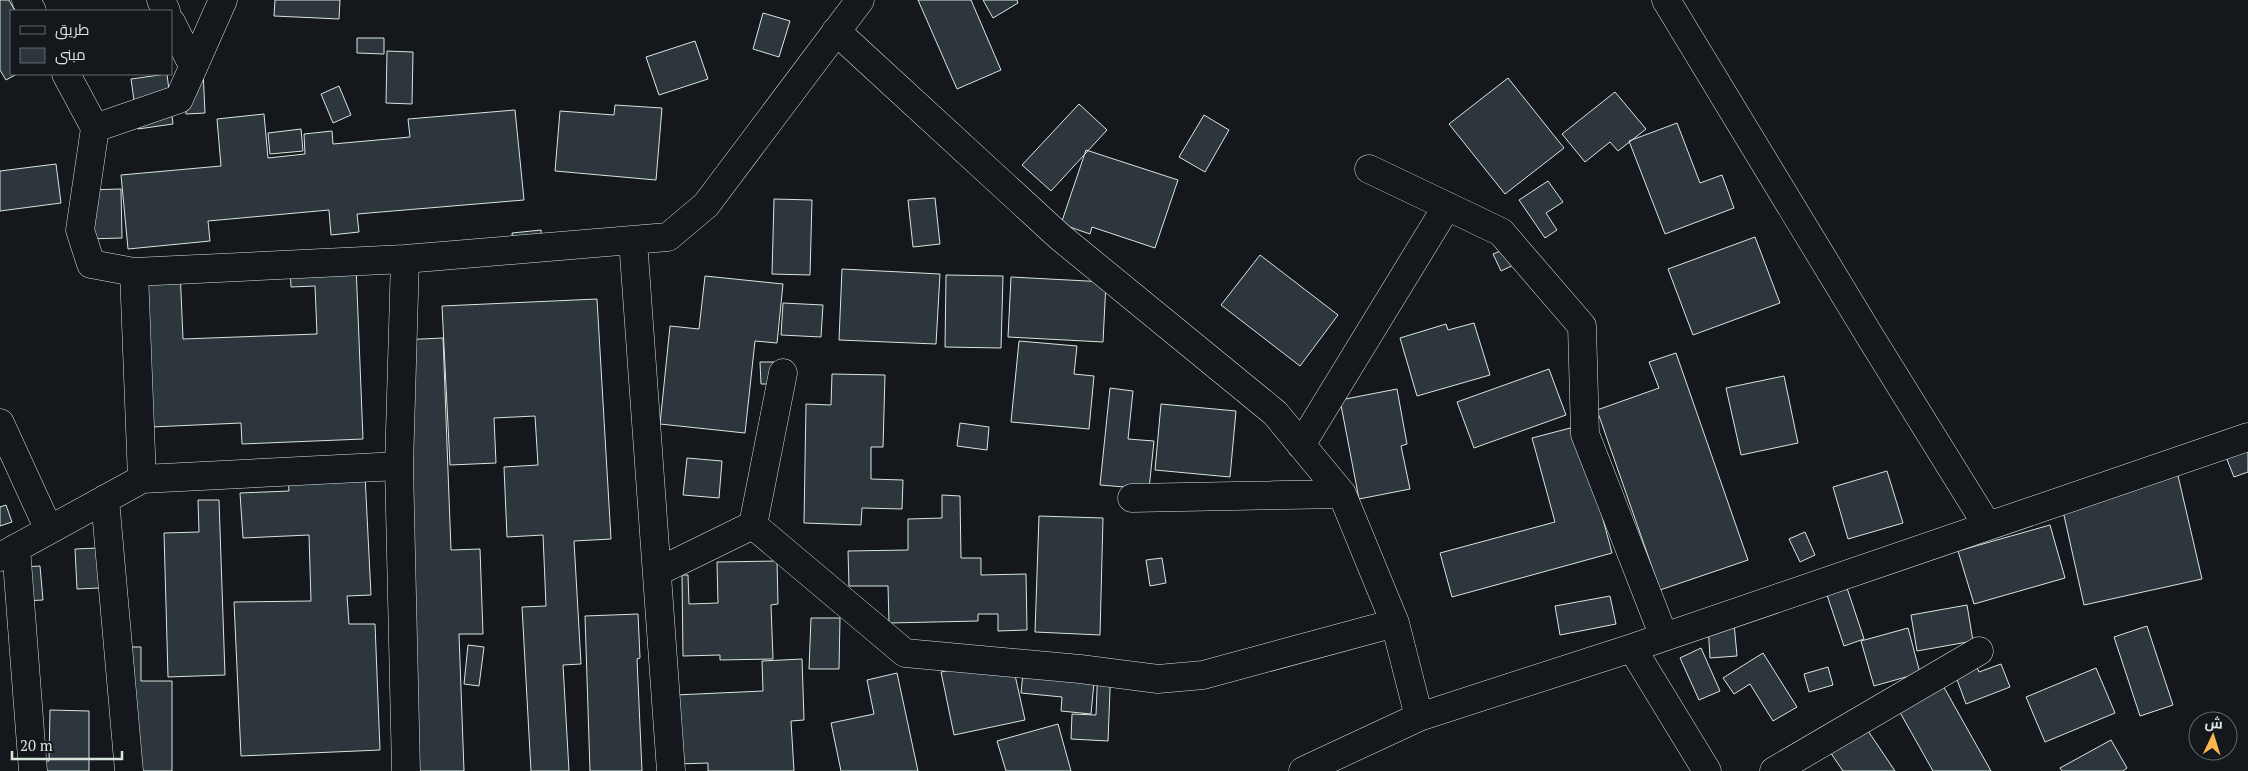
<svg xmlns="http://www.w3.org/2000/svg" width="2248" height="771" viewBox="0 0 2248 771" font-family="'PT Serif',Cairo,serif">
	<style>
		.building { fill: #2c363c; stroke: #d8e6dc }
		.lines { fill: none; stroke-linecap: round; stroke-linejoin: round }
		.street-casing { stroke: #d8e6dc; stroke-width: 29 }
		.street { stroke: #14181c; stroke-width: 28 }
	</style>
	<rect width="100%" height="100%" fill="#14181c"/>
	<path class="building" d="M 0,0 L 9,0 L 15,11 L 11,11 L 11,74 L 17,74 L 6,80 L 0,70 Z
		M 275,0 L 340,0 L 339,19 L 274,16 Z
		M 918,0 L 971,0 L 1001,70 L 957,89 Z
		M 983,0 L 1017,0 L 1018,3 L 993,18 Z
		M 763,13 L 790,21 L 779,57 L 753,49 Z
		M 357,38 L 384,38 L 384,54 L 357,53 Z
		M 695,41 L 708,79 L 659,95 L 646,57 Z
		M 387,51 L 413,52 L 412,104 L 386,103 Z
		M 184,70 L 203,70 L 205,113 L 186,114 Z
		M 167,74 L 173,124 L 138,129 L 131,79 Z
		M 1508,78 L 1564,148 L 1505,194 L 1449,124 Z
		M 339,86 L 351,115 L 333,123 L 321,94 Z
		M 1615,92 L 1646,129 L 1618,151 L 1610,142 L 1585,162 L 1562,134 Z
		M 1079,104 L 1107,130 L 1051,191 L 1022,165 Z
		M 615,105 L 662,108 L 656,180 L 555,171 L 560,111 L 614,115 Z
		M 515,110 L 524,200 L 357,214 L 359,232 L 331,235 L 329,210 L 208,221 L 210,241 L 128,249 L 121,175 L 221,166 L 217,119 L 264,114 L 268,158 L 305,154 L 304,134 L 332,131 L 333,144 L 410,137 L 408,119 Z
		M 1204,115 L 1229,130 L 1205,172 L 1179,157 Z
		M 1677,123 L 1700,183 L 1722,175 L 1734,208 L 1665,234 L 1629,141 Z
		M 301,129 L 303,151 L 270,154 L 268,133 Z
		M 1086,150 L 1178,180 L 1155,248 L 1092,227 L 1090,234 L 1061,224 Z
		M 56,164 L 61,203 L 0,211 L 0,171 Z
		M 1548,181 L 1563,202 L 1546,213 L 1557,230 L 1545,238 L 1519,200 Z
		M 121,189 L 122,238 L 85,239 L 84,190 Z
		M 935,198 L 940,244 L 913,247 L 908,200 Z
		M 774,199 L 812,200 L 810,275 L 772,274 Z
		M 541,230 L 543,250 L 514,252 L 512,233 Z
		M 1755,237 L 1780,303 L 1693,335 L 1668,269 Z
		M 1513,246 L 1520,262 L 1501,271 L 1493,254 Z
		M 1260,255 L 1338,315 L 1300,366 L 1221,305 Z
		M 356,265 L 363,439 L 242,444 L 241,423 L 151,427 L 145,271 L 180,269 L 183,339 L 317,334 L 315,286 L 291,287 L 290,268 Z
		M 842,269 L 940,274 L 936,344 L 839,340 Z
		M 946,275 L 1003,276 L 1001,348 L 945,347 Z
		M 705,276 L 783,284 L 777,343 L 755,341 L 745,433 L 660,424 L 670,326 L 699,329 Z
		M 1011,277 L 1106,282 L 1103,342 L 1008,337 Z
		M 597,299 L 611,539 L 574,541 L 581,664 L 563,665 L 569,771 L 531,771 L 522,607 L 546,606 L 543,535 L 507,537 L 504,467 L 538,465 L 535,416 L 494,418 L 496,463 L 450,465 L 442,306 Z
		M 783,303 L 823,305 L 821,337 L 781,335 Z
		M 1474,323 L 1490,375 L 1417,396 L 1400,338 L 1446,324 L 1448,330 Z
		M 443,338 L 451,550 L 480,549 L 483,634 L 459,634 L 464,771 L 418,771 L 400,340 Z
		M 1019,341 L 1077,346 L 1074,374 L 1094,376 L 1089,429 L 1011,422 Z
		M 1676,353 L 1748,560 L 1660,590 L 1597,410 L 1659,388 L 1649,362 Z
		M 760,362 L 780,362 L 780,384 L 761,384 Z
		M 1549,369 L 1566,415 L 1474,448 L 1457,402 Z
		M 832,374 L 885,375 L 883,447 L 871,447 L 871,479 L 903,480 L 902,509 L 862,508 L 861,525 L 804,523 L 806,404 L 831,405 Z
		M 1784,376 L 1798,443 L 1741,455 L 1726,388 Z
		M 1110,388 L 1133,391 L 1128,439 L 1154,441 L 1149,489 L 1100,485 Z
		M 1397,389 L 1407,444 L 1401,446 L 1410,489 L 1359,499 L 1340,400 Z
		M 1161,404 L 1236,411 L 1230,477 L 1155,470 Z
		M 960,423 L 989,427 L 987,450 L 957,446 Z
		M 1578,426 L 1612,553 L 1452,597 L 1440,553 L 1555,522 L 1532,438 Z
		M 2248,442 L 2248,472 L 2234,477 L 2224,452 Z
		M 687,458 L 722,461 L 719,498 L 683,495 Z
		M 2176,467 L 2202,579 L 2084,605 L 2059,493 Z
		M 1887,471 L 1903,523 L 1848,539 L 1833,487 Z
		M 365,475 L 371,595 L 347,596 L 349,624 L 375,624 L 380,750 L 241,756 L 234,602 L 311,601 L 309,535 L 243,538 L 240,493 L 289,491 L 288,479 Z
		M 942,495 L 960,496 L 961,558 L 981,558 L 981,575 L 1026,574 L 1027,630 L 998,631 L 998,614 L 978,614 L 978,621 L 889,623 L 888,586 L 849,586 L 848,551 L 908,550 L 908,519 L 942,518 Z
		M 198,500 L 219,500 L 225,675 L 168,677 L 164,533 L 199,532 Z
		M 6,505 L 12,522 L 0,526 L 0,507 Z
		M 1039,516 L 1103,518 L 1100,635 L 1035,632 Z
		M 2050,525 L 2065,578 L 1974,604 L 1958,551 Z
		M 1805,532 L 1815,555 L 1800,562 L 1789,539 Z
		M 98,548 L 100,588 L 77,589 L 75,549 Z
		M 1162,558 L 1166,583 L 1150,586 L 1146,560 Z
		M 777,561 L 778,604 L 771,605 L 773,659 L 720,660 L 720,655 L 683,656 L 682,575 L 688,575 L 689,604 L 718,603 L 717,562 Z
		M 40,566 L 43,600 L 24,601 L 21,567 Z
		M 1847,588 L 1864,639 L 1844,646 L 1827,595 Z
		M 1610,596 L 1616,624 L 1560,635 L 1555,606 Z
		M 1967,605 L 1973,641 L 1917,651 L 1911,615 Z
		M 638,614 L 640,658 L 637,659 L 642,771 L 590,771 L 585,616 Z
		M 811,618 L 840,618 L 839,669 L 809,669 Z
		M 1734,623 L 1737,656 L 1710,658 L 1708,624 Z
		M 2147,626 L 2173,705 L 2140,716 L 2114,637 Z
		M 1908,628 L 1920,673 L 1874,686 L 1861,641 Z
		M 468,645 L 484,647 L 479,686 L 464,684 Z
		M 119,647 L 141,647 L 141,681 L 172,681 L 172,771 L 120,771 Z
		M 1701,648 L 1720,691 L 1699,700 L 1680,658 Z
		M 1025,653 L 1096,661 L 1091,714 L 1061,711 L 1062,697 L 1021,693 Z
		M 1763,653 L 1797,707 L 1773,721 L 1750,684 L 1734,694 L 1723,678 Z
		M 1011,657 L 1025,720 L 954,735 L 941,672 Z
		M 1973,658 L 1979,672 L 2001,664 L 2010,687 L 1966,704 L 1952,666 Z
		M 802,659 L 804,720 L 791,721 L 794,771 L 708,771 L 708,763 L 678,764 L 675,695 L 763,691 L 762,661 Z
		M 1098,664 L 1111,664 L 1108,741 L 1071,739 L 1072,714 L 1096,715 Z
		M 1828,667 L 1833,685 L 1809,692 L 1804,674 Z
		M 2096,668 L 2115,713 L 2045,742 L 2026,697 Z
		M 897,673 L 918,771 L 841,771 L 831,723 L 874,714 L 867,680 Z
		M 1937,675 L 1991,771 L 1933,771 L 1893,700 Z
		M 50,710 L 89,711 L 89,771 L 45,771 L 45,761 L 49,761 Z
		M 1860,719 L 1895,771 L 1843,771 L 1824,743 Z
		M 1058,724 L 1071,771 L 1006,771 L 997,741 Z
		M 2111,740 L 2127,768 L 2123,771 L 2062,771 L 2060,768 Z"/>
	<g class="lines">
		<defs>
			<path id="street" d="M 26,0 L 32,11
				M 161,0 L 166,11
				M 1666,0 L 1871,338 L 1987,525
				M 171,22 L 193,66
				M 836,31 L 1060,237 L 1275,413 L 1342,494 L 1395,623 L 1419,717
				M 66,74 L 95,128
				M 1369,169 L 1501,232 L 1582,326 L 1585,434 L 1664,637
				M 633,240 L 671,771
				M 134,272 L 91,264 L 80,230 L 95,128 L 179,99 L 223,0
				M 0,423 L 49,530
				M 1301,445 L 1447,206
				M 399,466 L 406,771
				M 142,479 L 134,272 L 405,259
				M 1132,498 L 1342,494
				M 105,499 L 129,771
				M 753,525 L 783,373
				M 16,548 L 33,771
				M 0,557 L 142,479 L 399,466 L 405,259 L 668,237 L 706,205 L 860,0
				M 657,572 L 753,525 L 905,653 L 1080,669 L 1158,679 L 1203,675 L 1395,623
				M 1632,648 L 1707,771
				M 1303,771 L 1419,717 L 1632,648 L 2248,437
				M 1774,771 L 1979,651"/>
		</defs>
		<use href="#street" class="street-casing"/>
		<use href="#street" class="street"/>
	</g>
	<rect x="10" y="10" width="162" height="65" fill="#14181c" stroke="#626a69"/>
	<rect x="20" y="26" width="25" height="8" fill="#14181c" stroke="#626a69"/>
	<text x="55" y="35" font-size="15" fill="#d8e6dc">طريق</text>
	<rect x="20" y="48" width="25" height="15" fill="#2c363c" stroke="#626a69"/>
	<text x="55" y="60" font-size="15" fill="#d8e6dc">مبنى</text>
	<g transform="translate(2213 736) rotate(4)"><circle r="24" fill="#14181c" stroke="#626a69"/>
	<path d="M0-4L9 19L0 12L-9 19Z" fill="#ffb74d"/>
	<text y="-8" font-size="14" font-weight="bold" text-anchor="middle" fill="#d8e6dc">ش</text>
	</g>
	<path d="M12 751v8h110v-8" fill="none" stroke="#d8e6dc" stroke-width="2.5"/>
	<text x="20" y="751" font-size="15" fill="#d8e6dc" stroke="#14181c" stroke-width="4" paint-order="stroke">20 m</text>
</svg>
